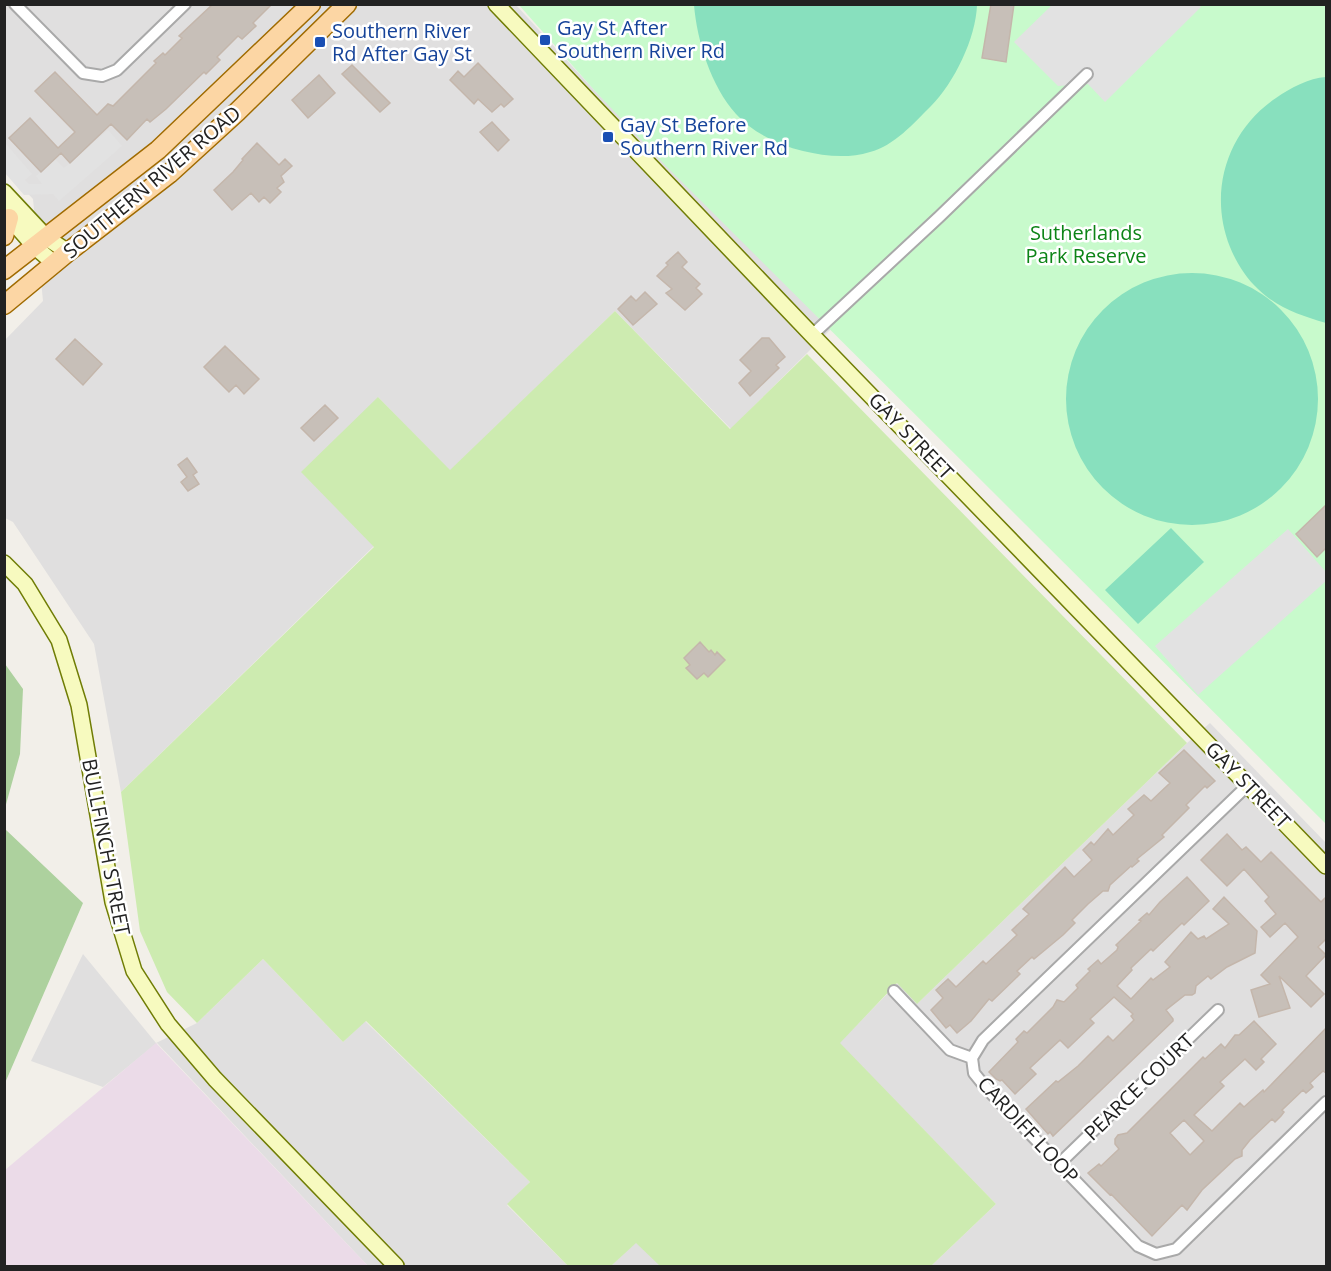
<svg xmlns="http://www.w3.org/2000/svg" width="1331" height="1271" viewBox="0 0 1331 1271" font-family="'Open Sans',sans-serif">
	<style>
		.residential { fill: #e0dfdf }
		.industrial { fill: #ebdbe8 }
		.grass { fill: #cdebb0 }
		.forest { fill: #add19e }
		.park { fill: #c8facc }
		.pitch { fill: #88e0be }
		.parking { fill: #e2e2e2 }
		.building { fill: #c7bfb8; stroke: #c4b6ab; stroke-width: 1.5; fill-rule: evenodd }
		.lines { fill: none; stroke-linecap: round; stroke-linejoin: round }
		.street-casing { stroke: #a9a9a9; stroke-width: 14 }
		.secondary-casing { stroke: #707d05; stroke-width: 18 }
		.primary-casing { stroke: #a06b00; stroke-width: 21 }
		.street { stroke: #fff; stroke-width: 10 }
		.secondary { stroke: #f7fabf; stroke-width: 15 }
		.primary { stroke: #fcd6a4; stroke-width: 18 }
		.transit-dot { fill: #1a4fb4; stroke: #fff; stroke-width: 2 }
		.labels { text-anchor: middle; stroke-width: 5; stroke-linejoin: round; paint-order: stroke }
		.transit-label { font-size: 20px; fill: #164399; stroke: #fff; text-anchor: start }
		.street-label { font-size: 20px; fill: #222; stroke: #fff }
		.park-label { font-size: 20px; fill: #0c8416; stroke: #fff }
	</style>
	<rect width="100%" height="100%" fill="#f2efe9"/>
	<path class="residential" d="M 5,4 L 516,5 L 595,91 L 831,329 L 731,429 L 615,311 L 450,471 L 378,397 L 374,546 L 121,792 L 94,644 L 13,522 L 5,518 L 4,341 L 43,301 L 33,199 L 5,169 Z
		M 1210,723 L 1326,843 L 1326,1266 L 931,1266 L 996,1204 L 839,1043 L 898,983 L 918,1003 L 1187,743 Z
		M 83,954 L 156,1043 L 197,1023 L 263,959 L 343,1042 L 365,1021 L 530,1182 L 507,1205 L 568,1266 L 368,1266 L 157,1043 L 103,1087 L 31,1061 Z
		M 636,1242 L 661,1266 L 611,1266 Z"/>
	<path class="industrial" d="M 156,1043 L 368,1266 L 5,1266 L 5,1170 Z"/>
	<path class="grass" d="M 615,311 L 730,429 L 807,354 L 1187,743 L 917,1004 L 897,983 L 840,1043 L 996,1204 L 931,1266 L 660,1266 L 636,1243 L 611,1266 L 568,1266 L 507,1204 L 530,1182 L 366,1021 L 343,1042 L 263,959 L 197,1023 L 167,992 L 140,931 L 121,792 L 374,547 L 301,472 L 378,397 L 450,470 Z"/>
	<path class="forest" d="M 5,664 L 23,689 L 20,754 L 5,808 Z
		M 5,829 L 83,903 L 5,1083 Z"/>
	<path class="park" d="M 519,5 L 1326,5 L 1326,824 L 666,166 L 595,91 Z"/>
	<path class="pitch" d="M 694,5 L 977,4 L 977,5 C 976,38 954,83 931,106 C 914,123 894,146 870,152 C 847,159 825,156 803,151 C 779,145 753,133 736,114 C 711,86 697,41 694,5 Z
		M 1326,77 L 1326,323 C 1300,315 1279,309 1258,289 C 1246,278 1236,262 1230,247 C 1208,192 1227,131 1276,98 C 1290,88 1309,78 1326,77 Z
		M1066 399a126 126 0 1 1 252 0a126 126 0 1 1-252 0Z
		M 1171,528 L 1204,562 L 1138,624 L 1105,590 Z"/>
	<path class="parking" d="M 1198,4 L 1201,7 L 1105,102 L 1088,84 L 1058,86 L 1014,42 L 1052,5 Z
		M 108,130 L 122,146 L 59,201 L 53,194 L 24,195 L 5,173 L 6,144 L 32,174 L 25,180 L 29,184 L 42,184 L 36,176 L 55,159 L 64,168 Z
		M 1288,529 L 1326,572 L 1326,581 L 1198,695 L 1155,646 Z"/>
	<path class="building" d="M 213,4 L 272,4 L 253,23 L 256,26 L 242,39 L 238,36 L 217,57 L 220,60 L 206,74 L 204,72 L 166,109 L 150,122 L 147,119 L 127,140 L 111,124 L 70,163 L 61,153 L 41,172 L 9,138 L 30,118 L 58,148 L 75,132 L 35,91 L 55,72 L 97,115 L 108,104 L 113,106 L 156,63 L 154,61 L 163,53 L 165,55 L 182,38 L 179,36 Z
		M 991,4 L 1014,4 L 1006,62 L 982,58 Z
		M 478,63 L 513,99 L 504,107 L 501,104 L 492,112 L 478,99 L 474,104 L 450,80 L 458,71 L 464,77 Z
		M 352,65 L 390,103 L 380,112 L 342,74 Z
		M 319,75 L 335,93 L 308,118 L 292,100 Z
		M 492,122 L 509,140 L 498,151 L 480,132 Z
		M 257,143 L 279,165 L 285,159 L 292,166 L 281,176 L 284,182 L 277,188 L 281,192 L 270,203 L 264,197 L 259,202 L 251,193 L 232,210 L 214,190 L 233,172 L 243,160 L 242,159 Z
		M 678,252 L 687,262 L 682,267 L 700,284 L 696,288 L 702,294 L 685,310 L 666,293 L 672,289 L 657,276 L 668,265 L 666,263 Z
		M 645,292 L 657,304 L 633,325 L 618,309 L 631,296 L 636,301 Z
		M 762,338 L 769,338 L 785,357 L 776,365 L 779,368 L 750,396 L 739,383 L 751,371 L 740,360 Z
		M 75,339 L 102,364 L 83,385 L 56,359 Z
		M 225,346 L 259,379 L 244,394 L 236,385 L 229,392 L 204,367 Z
		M 325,405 L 338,418 L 314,441 L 301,428 Z
		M 187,458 L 197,472 L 193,475 L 199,484 L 188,491 L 181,482 L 187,477 L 178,465 Z
		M 1326,505 L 1326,548 L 1317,557 L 1296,534 Z
		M 700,642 L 709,652 L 711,650 L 715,655 L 717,652 L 725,660 L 708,677 L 704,673 L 697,679 L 686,668 L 690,665 L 684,658 Z
		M 1184,750 L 1215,781 L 1207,788 L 1205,786 L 1186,805 L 1189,808 L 1162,835 L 1164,837 L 1137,859 L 1139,861 L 1132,867 L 1131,866 L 1110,885 L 1108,891 L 1103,891 L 1088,904 L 1072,920 L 1075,923 L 1063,935 L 1034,959 L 1032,957 L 1017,971 L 1020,974 L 992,1001 L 989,999 L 971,1021 L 957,1033 L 950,1025 L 946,1028 L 931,1010 L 943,998 L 936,990 L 948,979 L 956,987 L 983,961 L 986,964 L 1017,935 L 1012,930 L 1029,914 L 1023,909 L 1065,867 L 1074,877 L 1092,860 L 1083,850 L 1091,842 L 1094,845 L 1108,829 L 1113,835 L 1134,815 L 1128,809 L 1144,795 L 1151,801 L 1170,783 L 1159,773 Z
		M 1227,834 L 1242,850 L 1246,847 L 1261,862 L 1271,852 L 1321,902 L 1326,897 L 1326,939 L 1318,947 L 1326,955 L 1306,976 L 1324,994 L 1311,1007 L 1279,976 L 1290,1008 L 1259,1017 L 1251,990 L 1270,984 L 1261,975 L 1298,937 L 1285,923 L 1270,937 L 1261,927 L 1276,914 L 1265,901 L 1269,897 L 1244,869 L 1227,886 L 1201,860 Z
		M 1187,877 L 1209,901 L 1184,925 L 1182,923 L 1153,951 L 1151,949 L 1131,968 L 1132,970 L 1117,986 L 1131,999 L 1151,978 L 1153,980 L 1170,967 L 1165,962 L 1191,932 L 1198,939 L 1204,936 L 1206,939 L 1229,924 L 1213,909 L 1224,897 L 1257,931 L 1255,953 L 1227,967 L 1211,979 L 1208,976 L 1196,986 L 1195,993 L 1192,995 L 1185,995 L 1166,1010 L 1173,1019 L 1173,1021 L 1053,1136 L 1050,1132 L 1048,1134 L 1026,1109 L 1056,1081 L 1058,1082 L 1078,1066 L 1108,1036 L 1113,1041 L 1134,1020 L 1131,1016 L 1133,1014 L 1114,997 L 1090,1019 L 1094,1023 L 1068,1048 L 1060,1040 L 1030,1068 L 1036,1074 L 1015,1094 L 1002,1080 L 1000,1081 L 996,1079 L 989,1072 L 1018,1042 L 1016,1039 L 1024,1031 L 1027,1033 L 1053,1007 L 1057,1000 L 1064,1002 L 1078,988 L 1076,985 L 1090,971 L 1088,969 L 1098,960 L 1101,964 L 1117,950 L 1118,947 L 1116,945 L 1141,921 L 1139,920 L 1147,913 L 1149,915 L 1160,902 Z
		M 1254,1021 L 1276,1044 L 1261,1059 L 1264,1062 L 1256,1070 L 1245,1059 L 1220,1082 L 1224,1086 L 1194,1115 L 1212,1131 L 1240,1103 L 1244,1107 L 1263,1090 L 1264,1092 L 1326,1028 L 1326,1073 L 1323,1071 L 1310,1083 L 1313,1087 L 1306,1093 L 1303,1090 L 1282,1110 L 1284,1112 L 1281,1116 L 1275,1122 L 1272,1119 L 1250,1140 L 1242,1150 L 1242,1156 L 1235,1159 L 1202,1190 L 1187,1210 L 1182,1205 L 1152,1236 L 1111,1194 L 1110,1195 L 1088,1173 L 1099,1164 L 1101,1166 L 1119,1149 L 1115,1144 L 1115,1139 L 1118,1135 L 1127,1133 L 1203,1057 L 1205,1059 L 1221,1044 L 1225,1048 L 1235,1035 L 1239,1035 ZM 1184,1120 L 1204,1141 L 1190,1155 L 1170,1133 Z"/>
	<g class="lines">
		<defs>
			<path id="street" d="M 15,4 L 83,73 L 102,76 L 117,70 L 185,4
				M 812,335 L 939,217 L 1087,74
				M 1248,785 L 983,1040 L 972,1058 L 974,1073 L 987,1089 L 1138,1246 L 1156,1254 L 1176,1249 L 1326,1102
				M 894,991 L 950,1050 L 972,1058
				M 1059,1164 L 1218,1010"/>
			<path id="secondary" d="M 496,4 L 812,335 L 1326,866
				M 4,192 L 47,238 L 68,252
				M 4,212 L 35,247 L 55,264
				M 4,563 L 25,584 L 59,640 L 79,705 L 113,902 L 134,971 L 168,1024 L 215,1079 L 396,1266"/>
			<path id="primary" d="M 4,236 L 9,218
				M 4,270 L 158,150 L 311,4
				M 4,305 L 68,252 L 169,174 L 237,112 L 347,4"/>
		</defs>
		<use href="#street" class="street-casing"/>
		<use href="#secondary" class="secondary-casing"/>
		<use href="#primary" class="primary-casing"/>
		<use href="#street" class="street"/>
		<use href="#secondary" class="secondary"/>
		<use href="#primary" class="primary"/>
	</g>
	<g class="transit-dot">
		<rect x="539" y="34" width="12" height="12" rx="3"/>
		<rect x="314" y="36" width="12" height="12" rx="3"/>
		<rect x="602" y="131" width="12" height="12" rx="3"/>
	</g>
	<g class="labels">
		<g class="transit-label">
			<text x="557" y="35">Gay St After<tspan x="557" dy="23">Southern River Rd</tspan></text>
			<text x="332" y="38">Southern River<tspan x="332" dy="23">Rd After Gay St</tspan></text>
			<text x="620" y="132">Gay St Before<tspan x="620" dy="23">Southern River Rd</tspan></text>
		</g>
		<g class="street-label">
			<text transform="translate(152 182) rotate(-40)" y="7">SOUTHERN RIVER ROAD</text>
			<text transform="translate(911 436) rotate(46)" y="7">GAY STREET</text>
			<text transform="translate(1248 785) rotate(46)" y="7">GAY STREET</text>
			<text transform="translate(106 847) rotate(79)" y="7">BULLFINCH STREET</text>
			<text transform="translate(1139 1087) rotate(-44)" y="7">PEARCE COURT</text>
			<text transform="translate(1028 1130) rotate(47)" y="7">CARDIFF LOOP</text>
		</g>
		<g class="park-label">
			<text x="1086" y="240">Sutherlands<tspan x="1086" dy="23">Park Reserve</tspan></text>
		</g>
	</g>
	<rect width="1331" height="1271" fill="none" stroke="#222222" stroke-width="12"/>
</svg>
